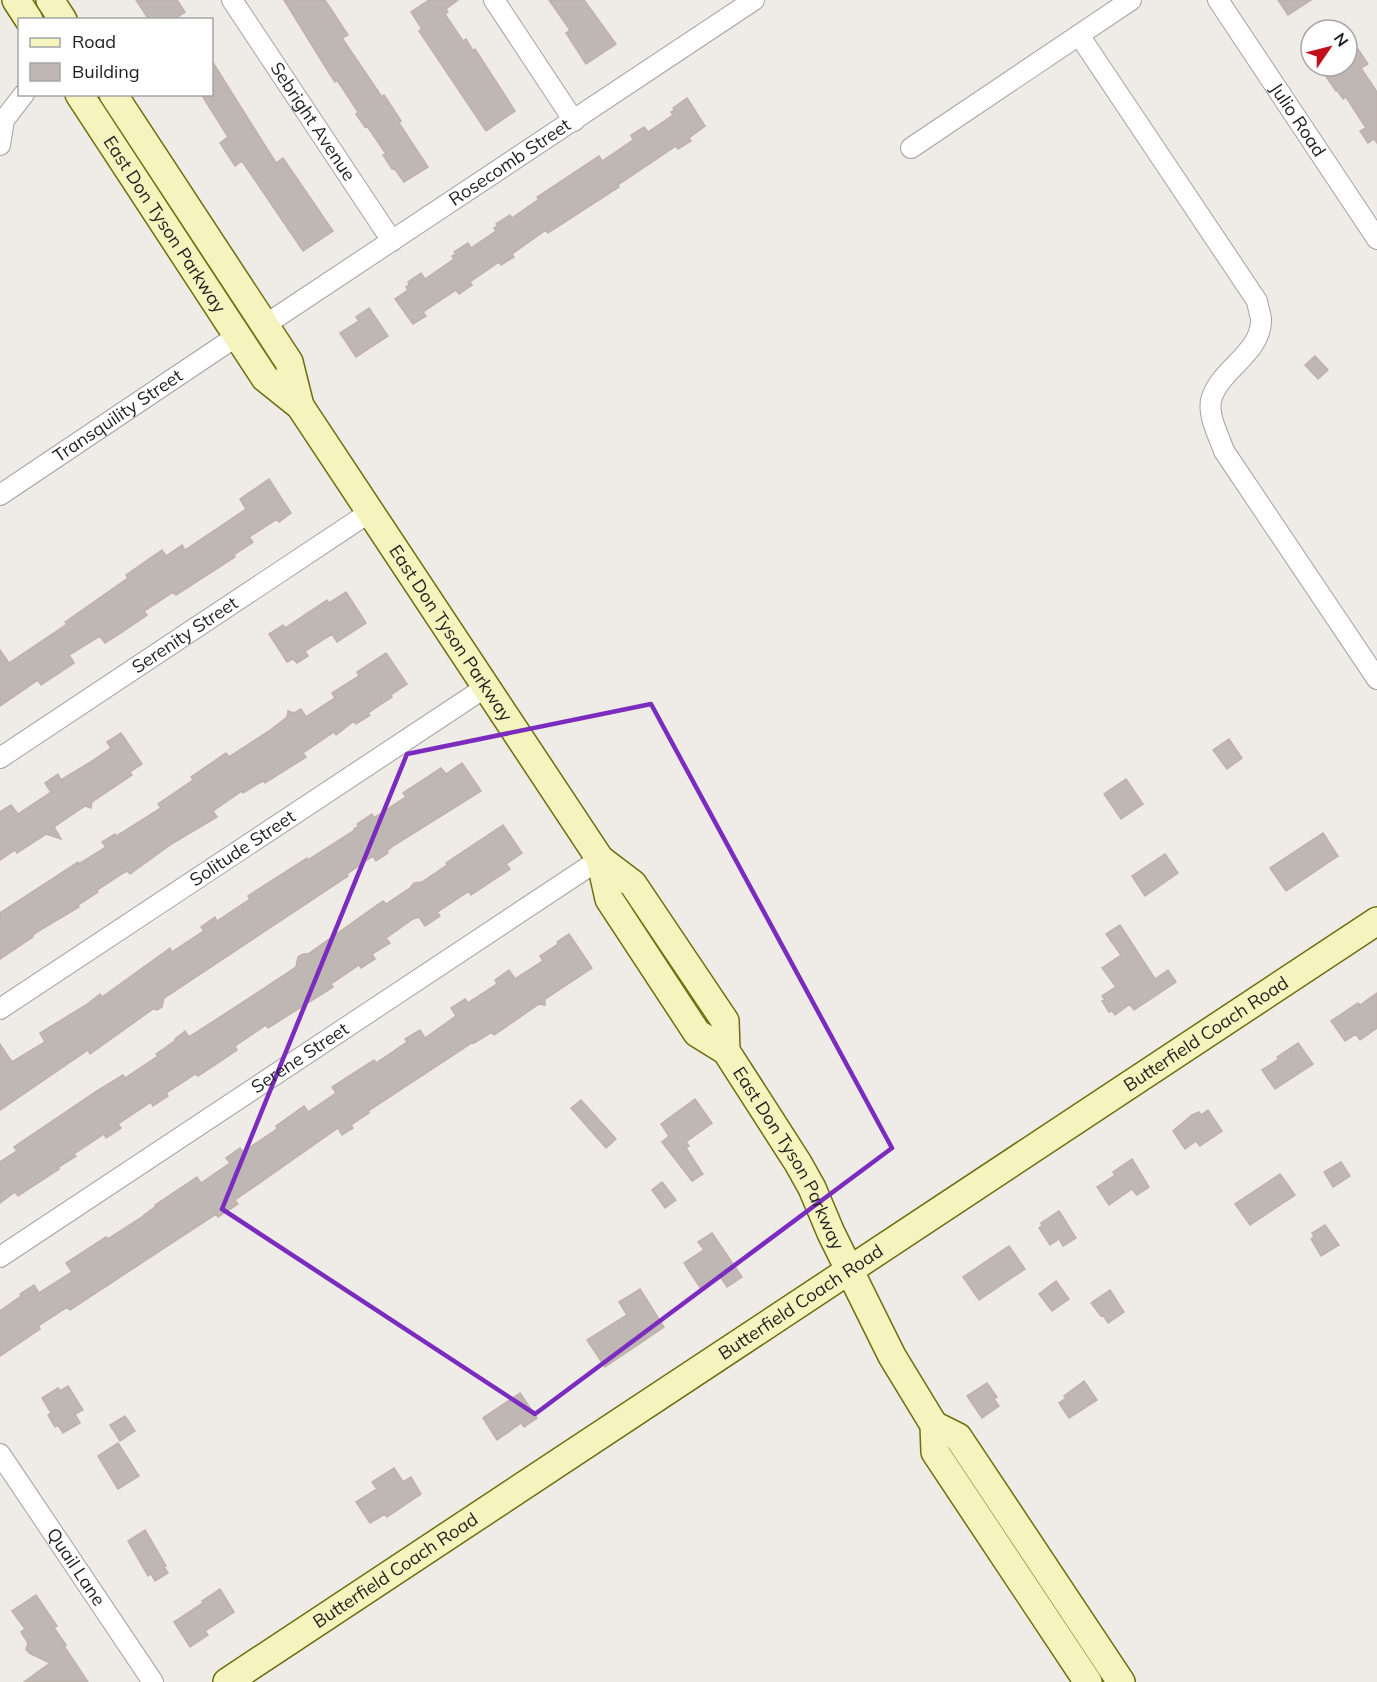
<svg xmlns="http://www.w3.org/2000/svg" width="1377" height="1682" viewBox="0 0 1377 1682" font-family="Mulish,sans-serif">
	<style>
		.building { fill: #bfb7b3; stroke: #c0b1a9; stroke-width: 1.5 }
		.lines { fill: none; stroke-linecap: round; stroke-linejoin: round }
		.street-casing { stroke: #a3a3a3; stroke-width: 22 }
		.secondary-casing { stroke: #6c6f0d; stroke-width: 30 }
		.street { stroke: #fff; stroke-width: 20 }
		.secondary { stroke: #f5f4be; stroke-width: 27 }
		.marked { fill: none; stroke: #7b2cbf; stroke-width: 4.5; stroke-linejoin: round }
		.labels { text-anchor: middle; stroke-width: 4.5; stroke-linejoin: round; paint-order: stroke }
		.street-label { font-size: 18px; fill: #1f1f1f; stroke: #fff }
	</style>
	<rect width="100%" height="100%" fill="#efebe6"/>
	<path class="building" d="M 136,0 L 177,0 L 185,12 L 173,20 L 149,20 Z
		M 284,0 L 325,0 L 348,35 L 342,38 L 382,97 L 384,95 L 401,121 L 399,123 L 428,167 L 404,182 L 394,168 L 392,169 L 383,155 L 386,154 L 367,126 L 365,127 L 356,114 L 358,112 L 337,80 L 335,82 L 326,68 Z
		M 429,0 L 458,0 L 446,9 L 448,12 L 445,14 L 463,41 L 466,39 L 473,51 L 475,49 L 515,111 L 486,131 L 419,31 L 422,29 L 411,12 Z
		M 549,0 L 584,0 L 616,44 L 586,64 L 566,33 L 570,30 Z
		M 1278,0 L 1311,0 L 1288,15 Z
		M 1347,47 L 1351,53 L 1358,49 L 1368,64 L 1361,68 L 1377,92 L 1377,143 L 1374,139 L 1368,143 L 1360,131 L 1366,128 L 1346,97 L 1343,99 L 1337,90 L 1336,91 L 1323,72 L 1332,66 L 1347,66 Z
		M 212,61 L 276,163 L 283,158 L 333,231 L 303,251 L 242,161 L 235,166 L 220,143 L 228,137 L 201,94 L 212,94 Z
		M 687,98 L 705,126 L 689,138 L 691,141 L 678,149 L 676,146 L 618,185 L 619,187 L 548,233 L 546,230 L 512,254 L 514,257 L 501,265 L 499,262 L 470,282 L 472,285 L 459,294 L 456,290 L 423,312 L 426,316 L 413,324 L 395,299 L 408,290 L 406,287 L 409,285 L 408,282 L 421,273 L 425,279 L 454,259 L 452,256 L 456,254 L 454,252 L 468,243 L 471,248 L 496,231 L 494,228 L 498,226 L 496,224 L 510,215 L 512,218 L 539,199 L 537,197 L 599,156 L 602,161 L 633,140 L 631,135 L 644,127 L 648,132 L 673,115 L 671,112 L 675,110 L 673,108 Z
		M 369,308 L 388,336 L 356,357 L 340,333 L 359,321 L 356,317 Z
		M 1315,356 L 1328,370 L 1318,379 L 1305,365 Z
		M 269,479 L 291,513 L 279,522 L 277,519 L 249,537 L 253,542 L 234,555 L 235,557 L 176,595 L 173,592 L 144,611 L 147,615 L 119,634 L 105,643 L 100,636 L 69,655 L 74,663 L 41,685 L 38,680 L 0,706 L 0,650 L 9,663 L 67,624 L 65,622 L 128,578 L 126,575 L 162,550 L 166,556 L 182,545 L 185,550 L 246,509 L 240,499 Z
		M 346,592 L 366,623 L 337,642 L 332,634 L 305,651 L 308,656 L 297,663 L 293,659 L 287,662 L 269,634 L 283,625 L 285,628 L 327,600 L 329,603 Z
		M 386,653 L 407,684 L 391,695 L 392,697 L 368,713 L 370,715 L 356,724 L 354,721 L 336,735 L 334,732 L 303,753 L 306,757 L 265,783 L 264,781 L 259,783 L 243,793 L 242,791 L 213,811 L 217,817 L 173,843 L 130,874 L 128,871 L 123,873 L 97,890 L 98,892 L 78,905 L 79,907 L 37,932 L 32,936 L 33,937 L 0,959 L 0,913 L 78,862 L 79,864 L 106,847 L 102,842 L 115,834 L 116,836 L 123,832 L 161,808 L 158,804 L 193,780 L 191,777 L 226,753 L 229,757 L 269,731 L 287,717 L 288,711 L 294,713 L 301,709 L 306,717 L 335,698 L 332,693 L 359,676 L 357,672 Z
		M 121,733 L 142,764 L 130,772 L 132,775 L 92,802 L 91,808 L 85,806 L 54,827 L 61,839 L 46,834 L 17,853 L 15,850 L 0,860 L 0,812 L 11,805 L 18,814 L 51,792 L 45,783 L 58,774 L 61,780 L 89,763 L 111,748 L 107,742 Z
		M 1229,739 L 1242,758 L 1227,769 L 1213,750 Z
		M 462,763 L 481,791 L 393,846 L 387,851 L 388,853 L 376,861 L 373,856 L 347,874 L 348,876 L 164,998 L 162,1007 L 157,1010 L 153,1009 L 90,1054 L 88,1050 L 0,1110 L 0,1044 L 12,1062 L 45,1042 L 40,1033 L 86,1005 L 100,994 L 102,997 L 170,948 L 172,952 L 204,931 L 201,927 L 215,917 L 217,921 L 250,899 L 248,896 L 260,888 L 307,858 L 308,860 L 355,830 L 354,829 L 359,826 L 357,824 L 372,814 L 374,818 L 406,797 L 403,793 L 441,768 L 446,774 Z
		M 1126,779 L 1143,804 L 1121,819 L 1104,794 Z
		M 503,825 L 522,853 L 506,864 L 510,869 L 471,895 L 469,891 L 437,912 L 440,916 L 425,926 L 419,917 L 413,919 L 386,938 L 390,943 L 372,954 L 375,959 L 361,968 L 359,965 L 331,984 L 333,987 L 268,1028 L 266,1025 L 235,1046 L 237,1050 L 224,1059 L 198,1076 L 195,1074 L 166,1093 L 168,1096 L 153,1106 L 151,1102 L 118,1124 L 121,1128 L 106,1138 L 104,1134 L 74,1154 L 76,1156 L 57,1168 L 59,1169 L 18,1196 L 15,1192 L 0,1203 L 0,1162 L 17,1151 L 14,1147 L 97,1091 L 123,1075 L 125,1078 L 158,1056 L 156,1054 L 176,1040 L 175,1039 L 185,1031 L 189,1037 L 254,995 L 296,967 L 298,957 L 303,954 L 308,954 L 383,901 L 386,904 L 410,888 L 414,883 L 422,882 L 447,865 L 446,863 Z
		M 1323,833 L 1338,856 L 1286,891 L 1270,868 Z
		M 1165,854 L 1178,873 L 1145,896 L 1132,876 Z
		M 1120,925 L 1155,979 L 1168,970 L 1176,982 L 1134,1010 L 1130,1004 L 1115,1015 L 1112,1011 L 1109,1012 L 1102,1001 L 1105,1000 L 1102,996 L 1116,987 L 1102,968 L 1121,955 L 1106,934 Z
		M 569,934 L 592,968 L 545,999 L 545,1005 L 539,1004 L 494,1035 L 492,1032 L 474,1043 L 473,1042 L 368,1111 L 369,1113 L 351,1125 L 353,1128 L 342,1135 L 338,1128 L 235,1200 L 238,1204 L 218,1217 L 216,1214 L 70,1310 L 67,1307 L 38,1326 L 40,1329 L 0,1356 L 0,1311 L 21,1296 L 20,1294 L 34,1285 L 39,1293 L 72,1272 L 66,1263 L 106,1237 L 108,1239 L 139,1219 L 156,1206 L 155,1205 L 197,1177 L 201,1183 L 230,1163 L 226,1158 L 240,1148 L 243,1152 L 277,1129 L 276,1126 L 304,1106 L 308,1112 L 336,1093 L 332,1087 L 374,1060 L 376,1063 L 407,1042 L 405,1039 L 420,1030 L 425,1038 L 456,1016 L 451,1008 L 465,999 L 468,1003 L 497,984 L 495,980 L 509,970 L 515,979 L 543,961 L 540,956 L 558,944 L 557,942 Z
		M 1377,993 L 1377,1028 L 1360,1040 L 1356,1034 L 1345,1041 L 1331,1021 L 1358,1003 L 1360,1005 Z
		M 1298,1043 L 1313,1064 L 1275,1089 L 1262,1070 L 1279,1059 L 1277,1057 Z
		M 695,1099 L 712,1123 L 686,1142 L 689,1146 L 686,1148 L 703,1174 L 692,1181 L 662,1142 L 669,1136 L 661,1124 Z
		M 581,1100 L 616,1139 L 606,1148 L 571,1108 Z
		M 1208,1110 L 1222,1131 L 1200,1146 L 1196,1141 L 1185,1149 L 1173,1131 L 1192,1115 L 1199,1112 L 1201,1115 Z
		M 1132,1159 L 1149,1187 L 1137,1195 L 1132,1189 L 1109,1205 L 1097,1187 L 1115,1175 L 1113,1172 Z
		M 1341,1162 L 1350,1176 L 1333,1187 L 1324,1172 Z
		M 1280,1174 L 1295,1195 L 1250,1225 L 1235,1204 Z
		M 662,1182 L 676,1200 L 665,1208 L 652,1190 Z
		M 1059,1211 L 1076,1238 L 1063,1246 L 1059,1239 L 1050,1245 L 1039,1228 L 1042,1226 L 1041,1223 Z
		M 1325,1225 L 1339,1245 L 1321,1256 L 1311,1239 L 1314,1237 L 1312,1233 Z
		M 712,1233 L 742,1277 L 727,1287 L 720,1276 L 701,1289 L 684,1263 L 704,1250 L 698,1242 Z
		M 1009,1246 L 1025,1269 L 979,1300 L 963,1277 Z
		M 1056,1281 L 1069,1299 L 1052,1311 L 1039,1294 Z
		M 640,1289 L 664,1327 L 605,1367 L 587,1340 L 627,1315 L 619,1302 Z
		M 1110,1290 L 1124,1312 L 1108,1323 L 1103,1315 L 1101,1316 L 1091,1303 Z
		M 1084,1381 L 1097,1400 L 1069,1418 L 1059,1403 L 1066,1398 L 1064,1396 Z
		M 987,1383 L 997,1397 L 994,1399 L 999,1406 L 982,1418 L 967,1396 Z
		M 68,1386 L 83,1410 L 75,1414 L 80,1423 L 63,1433 L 58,1425 L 55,1427 L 48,1415 L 51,1413 L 42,1398 L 58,1388 L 60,1391 Z
		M 520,1393 L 537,1418 L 524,1427 L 521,1423 L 497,1440 L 483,1418 Z
		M 125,1416 L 135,1431 L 120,1441 L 110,1425 Z
		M 118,1443 L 139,1476 L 118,1489 L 98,1456 Z
		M 394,1468 L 403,1482 L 411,1477 L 421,1494 L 387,1517 L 385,1514 L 370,1523 L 356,1502 L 377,1489 L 372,1482 Z
		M 145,1530 L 166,1566 L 164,1567 L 168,1573 L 155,1581 L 151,1574 L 148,1576 L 128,1541 Z
		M 220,1589 L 234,1612 L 205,1631 L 208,1635 L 190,1647 L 174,1622 L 203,1603 L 202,1601 Z
		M 36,1595 L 57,1626 L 54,1628 L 66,1645 L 64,1646 L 88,1682 L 24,1682 L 50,1663 L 29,1653 L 26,1649 L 28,1643 L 21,1632 L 25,1629 L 12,1611 Z"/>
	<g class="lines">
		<defs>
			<g id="street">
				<path id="s1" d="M 232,0 L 392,241"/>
				<path d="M 494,0 L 574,121"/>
				<path id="s2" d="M 1218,0 L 1377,239"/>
				<path d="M 1079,35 L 1257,301 C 1258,307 1260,313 1261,319 C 1262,352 1222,368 1212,397 C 1206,413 1219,436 1224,451 L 1377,679"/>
				<path d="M 0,145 L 4,120 L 24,94"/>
				<path d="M 911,148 L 1131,0"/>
				<path id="s3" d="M 265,325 L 754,0"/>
				<path id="s4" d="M 0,495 L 237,336"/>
				<path id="s5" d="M 0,758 L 370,512"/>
				<path id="s6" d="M 0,1009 L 486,687"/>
				<path id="s7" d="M 0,1257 L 600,859"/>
				<path id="s8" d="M 0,1454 L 153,1682"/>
			</g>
			<g id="secondary">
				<path d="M 16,0 L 29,20"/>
				<path d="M 50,0 L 63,20"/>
				<path id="s9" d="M 79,94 L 265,378 L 300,406 L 600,859 L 633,884 L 725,1021 L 726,1051"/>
				<path d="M 113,94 L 289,362 L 300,406"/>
				<path id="s10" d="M 600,859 L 609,899 L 697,1033 L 726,1051 L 798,1163 L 812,1188 L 831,1233 L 892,1356 L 934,1425 L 935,1452 L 1088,1682"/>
				<path d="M 934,1425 L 958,1437 L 1121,1682"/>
				<path id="s11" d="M 227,1682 L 1377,921"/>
			</g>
		</defs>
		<use href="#street" class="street-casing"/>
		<use href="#secondary" class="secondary-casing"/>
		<use href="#street" class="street"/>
		<use href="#secondary" class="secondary"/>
	</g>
	<path class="marked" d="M 651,704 L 892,1148 L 535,1414 L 222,1209 L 407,754 Z"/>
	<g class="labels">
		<g class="street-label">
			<text dy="6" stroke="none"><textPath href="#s2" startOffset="144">Julio Road</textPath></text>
			<text dy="6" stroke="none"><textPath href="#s1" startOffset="146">Sebright Avenue</textPath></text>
			<text dy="6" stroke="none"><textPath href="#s3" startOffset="294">Rosecomb Street</textPath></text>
			<text dy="6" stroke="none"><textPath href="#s9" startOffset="156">East Don Tyson Parkway</textPath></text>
			<text dy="6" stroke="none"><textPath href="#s4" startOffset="142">Transquility Street</textPath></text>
			<text dy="6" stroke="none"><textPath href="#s9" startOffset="657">East Don Tyson Parkway</textPath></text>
			<text dy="6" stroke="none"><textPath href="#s5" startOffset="222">Serenity Street</textPath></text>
			<text dy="6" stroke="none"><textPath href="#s6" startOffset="291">Solitude Street</textPath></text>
			<text dy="6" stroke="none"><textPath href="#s11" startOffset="1174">Butterfield Coach Road</textPath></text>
			<text dy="6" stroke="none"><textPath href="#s7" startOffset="360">Serene Street</textPath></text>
			<text dy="6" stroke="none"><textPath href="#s10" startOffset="360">East Don Tyson Parkway</textPath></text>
			<text dy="6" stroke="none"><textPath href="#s11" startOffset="688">Butterfield Coach Road</textPath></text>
			<text dy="6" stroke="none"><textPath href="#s8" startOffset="136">Quail Lane</textPath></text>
			<text dy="6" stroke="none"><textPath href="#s11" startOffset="202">Butterfield Coach Road</textPath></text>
		</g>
	</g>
	<rect x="18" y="18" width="195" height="78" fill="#ffffff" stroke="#a5a5a5" stroke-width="1.5"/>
	<rect x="30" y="38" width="30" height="9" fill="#f5f4be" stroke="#a5a5a5" stroke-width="1.5"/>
	<text x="72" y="48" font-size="18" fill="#1f1f1f">Road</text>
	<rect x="30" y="63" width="30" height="18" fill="#bfb7b3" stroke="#a5a5a5" stroke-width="1.5"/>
	<text x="72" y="78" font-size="18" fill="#1f1f1f">Building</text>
	<g transform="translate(1329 48) rotate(55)"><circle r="28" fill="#ffffff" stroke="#a5a5a5" stroke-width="1.5"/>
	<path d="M0-4.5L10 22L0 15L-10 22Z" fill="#c00e1b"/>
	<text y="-9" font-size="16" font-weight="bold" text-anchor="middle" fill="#1f1f1f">N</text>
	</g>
</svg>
